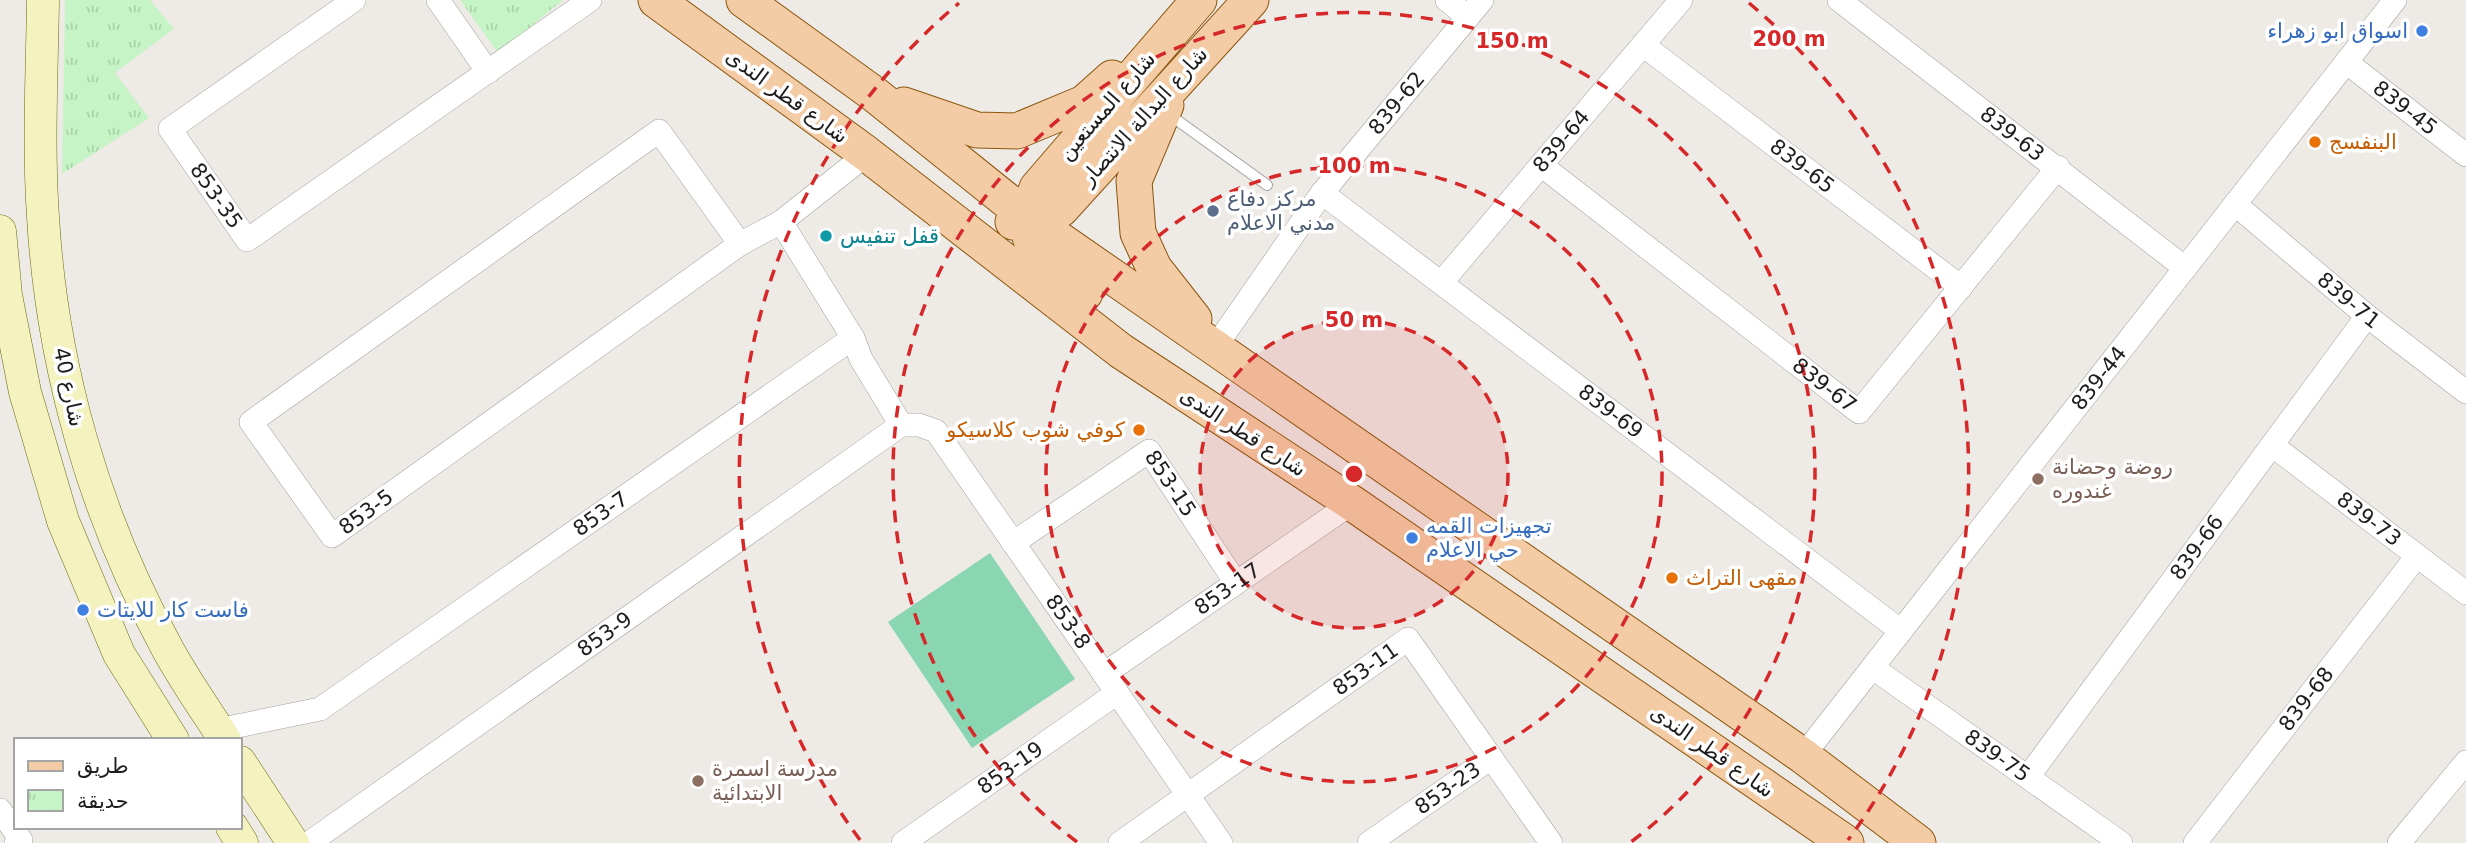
<svg xmlns="http://www.w3.org/2000/svg" width="2466" height="843" viewBox="0 0 2466 843" font-family="'DejaVu Sans',Vazirmatn,sans-serif">
	<style>
		.park { fill: url(#park-tufts) }
		.pitch { fill: #8ad6b3 }
		.lines { fill: none; stroke-linecap: round; stroke-linejoin: round }
		.lane-casing { stroke: #a2a2a2; stroke-width: 12 }
		.street-casing { stroke: #a2a2a2; stroke-width: 24 }
		.secondary-casing { stroke: #696c0f; stroke-width: 33 }
		.primary-casing { stroke: #8b570d; stroke-width: 37 }
		.lane { stroke: #fff; stroke-width: 10 }
		.street { stroke: #fff; stroke-width: 23 }
		.secondary { stroke: #f4f2be; stroke-width: 32 }
		.primary { stroke: #f3cba5; stroke-width: 35 }
		.ring { fill: none; stroke: #d62828; stroke-width: 3.5; stroke-dasharray: 12 9 }
		.shop-dot { fill: #3f7fe0; stroke: #fff; stroke-width: 2.5 }
		.food-dot { fill: #e8710a; stroke: #fff; stroke-width: 2.5 }
		.service-dot { fill: #5c6f8a; stroke: #fff; stroke-width: 2.5 }
		.culture-dot { fill: #0f9aa8; stroke: #fff; stroke-width: 2.5 }
		.education-dot { fill: #8d6e63; stroke: #fff; stroke-width: 2.5 }
		.labels { text-anchor: middle; stroke-width: 7; stroke-linejoin: round; paint-order: stroke }
		.shop-label { font-size: 21px; fill: #366cbe; stroke: #fff; text-anchor: start }
		.street-label { font-size: 21px; fill: #1e1e1e; stroke: #fff }
		.food-label { font-size: 21px; fill: #c56008; stroke: #fff; text-anchor: start }
		.service-label { font-size: 21px; fill: #4e5e75; stroke: #fff; text-anchor: start }
		.culture-label { font-size: 21px; fill: #0d838f; stroke: #fff; text-anchor: start }
		.education-label { font-size: 21px; fill: #785e54; stroke: #fff; text-anchor: start }
		.centre { fill: #d62828; stroke: #fff; stroke-width: 3.5 }
		.ring-label { font-size: 21px; text-anchor: middle; font-weight: bold; fill: #d62828; stroke: #fff; stroke-width: 7; stroke-linejoin: round; paint-order: stroke }
	</style>
	<defs>
		<pattern id="park-tufts" width="24" height="20" patternUnits="userSpaceOnUse" patternTransform="scale(1.75)"><rect width="24" height="20" fill="#c6f4c6"/><path d="M3 7l-1-3M5 7V3M7 7l1-3M15 17l-1-3M17 17v-4M19 17l1-3" fill="none" stroke="#aad1aa"/></pattern>
	</defs>
	<rect width="100%" height="100%" fill="#eeeae5"/>
	<path class="park" d="M 65,0 L 150,0 L 174,29 L 115,73 L 149,118 L 62,174 Z
		M 460,0 L 563,0 L 498,53 Z"/>
	<path class="pitch" d="M 990,553 L 1075,679 L 972,748 L 888,622 Z"/>
	<g class="lines">
		<defs>
			<path id="lane" d="M 1167,113 L 1267,185"/>
			<g id="street">
				<path id="s1" d="M 354,0 L 170,129 L 247,240 L 590,0"/>
				<path d="M 438,0 L 488,72"/>
				<path d="M 1447,0 L 1468,17"/>
				<path id="s2" d="M 1839,0 L 2185,268"/>
				<path id="s3" d="M 1643,45 L 1961,287"/>
				<path id="s4" d="M 2346,62 L 2466,155"/>
				<path d="M 659,131 L 740,244 L 332,536 L 251,422 Z"/>
				<path id="s5" d="M 1541,165 L 1859,412 L 2058,167"/>
				<path id="s6" d="M 1322,193 L 1901,631"/>
				<path id="s7" d="M 2235,204 L 2367,316 L 2466,392"/>
				<path d="M 781,222 L 867,154"/>
				<path id="s8" d="M 1441,283 L 1681,0"/>
				<path d="M 853,338 L 861,359 L 901,425"/>
				<path id="s9" d="M 1216,346 L 1322,193 L 1482,0"/>
				<path id="s10" d="M 901,425 L 919,425 L 936,431 L 1221,843"/>
				<path id="s11" d="M 2272,445 L 2466,593"/>
				<path id="s12" d="M 1013,543 L 1149,451 L 1236,583"/>
				<path id="s13" d="M 1873,668 L 2121,843"/>
				<path id="s14" d="M 1104,674 L 1352,503"/>
				<path id="s15" d="M 218,730 L 320,709 L 853,338 L 781,222 L 740,244"/>
				<path id="s16" d="M 1803,756 L 2395,0"/>
				<path id="s17" d="M 2028,777 L 2367,316"/>
				<path d="M 0,810 L 21,840 L 16,843"/>
				<path id="s18" d="M 309,843 L 901,425"/>
				<path id="s19" d="M 903,843 L 1117,693"/>
				<path id="s20" d="M 1120,843 L 1408,639 L 1551,843"/>
				<path id="s21" d="M 1369,843 L 1491,758"/>
				<path id="s22" d="M 2195,843 L 2417,556"/>
				<path d="M 2399,843 L 2466,762"/>
			</g>
			<path id="secondary" d="M 43,0 C 42,72 38,145 43,217 C 52,367 94,514 166,646 C 183,678 205,709 225,740
				M 0,231 L 6,295 L 25,392 L 63,521 L 119,654 L 173,740
				M 240,762 L 293,843
				M 232,827 L 242,843"/>
			<path id="primary" d="M 656,0 L 867,154 L 1121,351 L 1352,503 L 1846,843
				M 744,0 L 874,94 L 1031,220 L 1803,756 L 1918,843
				M 904,105 L 977,130 L 1017,131 L 1084,103 L 1112,78
				M 1166,105 L 1134,181 L 1138,233 L 1154,268 L 1194,319
				M 1013,222 L 1046,217 L 1061,209 L 1251,0
				M 1085,293 C 1068,281 1036,258 1030,237 C 1026,225 1032,200 1037,188 L 1199,0"/>
		</defs>
		<use href="#lane" class="lane-casing"/>
		<use href="#street" class="street-casing"/>
		<use href="#secondary" class="secondary-casing"/>
		<use href="#primary" class="primary-casing"/>
		<use href="#lane" class="lane"/>
		<use href="#street" class="street"/>
		<use href="#secondary" class="secondary"/>
		<use href="#primary" class="primary"/>
	</g>
	<circle cx="1354" cy="474" r="154" fill="#d62828" fill-opacity=".12"/>
	<g class="ring">
		<circle cx="1354" cy="474" r="154"/>
		<circle cx="1354" cy="474" r="308"/>
		<path d="M1077 842A461 461 0 1 1 1631 842"/>
		<path d="M860 840A615 615 0 0 1 959 3M1749 3A615 615 0 0 1 1848 840"/>
	</g>
	<g class="shop-dot">
		<circle cx="2422" cy="31" r="7"/>
		<circle cx="1412" cy="538" r="7"/>
		<circle cx="83" cy="610" r="7"/>
	</g>
	<g class="food-dot">
		<circle cx="2315" cy="142" r="7"/>
		<circle cx="1139" cy="430" r="7"/>
		<circle cx="1672" cy="578" r="7"/>
	</g>
	<circle class="service-dot" cx="1213" cy="211" r="7"/>
	<circle class="culture-dot" cx="826" cy="236" r="7"/>
	<g class="education-dot">
		<circle cx="2038" cy="479" r="7"/>
		<circle cx="698" cy="781" r="7"/>
	</g>
	<g class="labels">
		<g class="shop-label">
			<text x="2408" y="38" text-anchor="end">اسواق ابو زهراء</text>
			<text x="1426" y="533">تجهيزات القمه<tspan x="1426" dy="24">حي الاعلام</tspan></text>
			<text x="97" y="617">فاست كار للايتات</text>
		</g>
		<g class="street-label">
			<text transform="translate(787 96) rotate(36)" y="7">شارع قطر الندى</text>
			<text dy="7" stroke="none"><textPath href="#s9" startOffset="303">839-62</textPath></text>
			<text transform="translate(1107 106) rotate(-49)" y="7">شارع المستعين</text>
			<text dy="7" stroke="none"><textPath href="#s4" startOffset="75">839-45</textPath></text>
			<text transform="translate(1144 116) rotate(-48)" y="7">شارع البدالة الانتصار</text>
			<text dy="7" stroke="none"><textPath href="#s2" startOffset="219">839-63</textPath></text>
			<text dy="7" stroke="none"><textPath href="#s8" startOffset="186">839-64</textPath></text>
			<text dy="7" stroke="none"><textPath href="#s3" startOffset="200">839-65</textPath></text>
			<text dy="7" stroke="none"><textPath href="#s1" startOffset="306">853-35</textPath></text>
			<text dy="7" stroke="none"><textPath href="#s7" startOffset="149">839-71</textPath></text>
			<text dy="7" stroke="none"><textPath href="#s16" startOffset="480">839-44</textPath></text>
			<text dy="7" stroke="none"><textPath href="#s5" startOffset="359">839-67</textPath></text>
			<text transform="translate(69 387) rotate(78)" y="7">شارع 40</text>
			<text dy="7" stroke="none"><textPath href="#s6" startOffset="362">839-69</textPath></text>
			<text transform="translate(1243 432) rotate(33)" y="7">شارع قطر الندى</text>
			<text dy="7" stroke="none"><textPath href="#s12" startOffset="203">853-15</textPath></text>
			<text transform="translate(366 512) rotate(-36)" y="7">853-5</text>
			<text dy="7" stroke="none"><textPath href="#s15" startOffset="446">853-7</textPath></text>
			<text dy="7" stroke="none"><textPath href="#s11" startOffset="122">839-73</textPath></text>
			<text dy="7" stroke="none"><textPath href="#s17" startOffset="285">839-66</textPath></text>
			<text dy="7" stroke="none"><textPath href="#s14" startOffset="150">853-17</textPath></text>
			<text dy="7" stroke="none"><textPath href="#s10" startOffset="268">853-8</textPath></text>
			<text dy="7" stroke="none"><textPath href="#s18" startOffset="362">853-9</textPath></text>
			<text dy="7" stroke="none"><textPath href="#s20" startOffset="301">853-11</textPath></text>
			<text dy="7" stroke="none"><textPath href="#s22" startOffset="182">839-68</textPath></text>
			<text transform="translate(1712 751) rotate(35)" y="7">شارع قطر الندى</text>
			<text dy="7" stroke="none"><textPath href="#s13" startOffset="152">839-75</textPath></text>
			<text dy="7" stroke="none"><textPath href="#s19" startOffset="131">853-19</textPath></text>
			<text dy="7" stroke="none"><textPath href="#s21" startOffset="96">853-23</textPath></text>
		</g>
		<g class="food-label">
			<text x="2329" y="149">البنفسج</text>
			<text x="1125" y="437" text-anchor="end">كوفي شوب كلاسيكو</text>
			<text x="1686" y="585">مقهى التراث</text>
		</g>
		<g class="service-label">
			<text x="1227" y="206">مركز دفاع<tspan x="1227" dy="24">مدني الاعلام</tspan></text>
		</g>
		<g class="culture-label">
			<text x="840" y="243">قفل تنفيس</text>
		</g>
		<g class="education-label">
			<text x="2052" y="474">روضة وحضانة<tspan x="2052" dy="24">غندوره</tspan></text>
			<text x="712" y="776">مدرسة اسمرة<tspan x="712" dy="24">الابتدائية</tspan></text>
		</g>
	</g>
	<circle cx="1354" cy="474" r="10" class="centre"/>
	<g class="ring-label">
		<text x="1789" y="46">200 m</text>
		<text x="1512" y="48">150 m</text>
		<text x="1354" y="173">100 m</text>
		<text x="1354" y="327">50 m</text>
	</g>
	<rect x="14" y="738" width="228" height="91" fill="#ffffff" stroke="#a5a5a5" stroke-width="2"/>
	<rect x="28" y="761" width="35" height="10" fill="#f3cba5" stroke="#a5a5a5" stroke-width="2"/>
	<text x="77" y="773" font-size="21" fill="#1e1e1e">طريق</text>
	<rect x="28" y="790" width="35" height="21" fill="url(#park-tufts)" stroke="#a5a5a5" stroke-width="2"/>
	<text x="77" y="808" font-size="21" fill="#1e1e1e">حديقة</text>
</svg>
